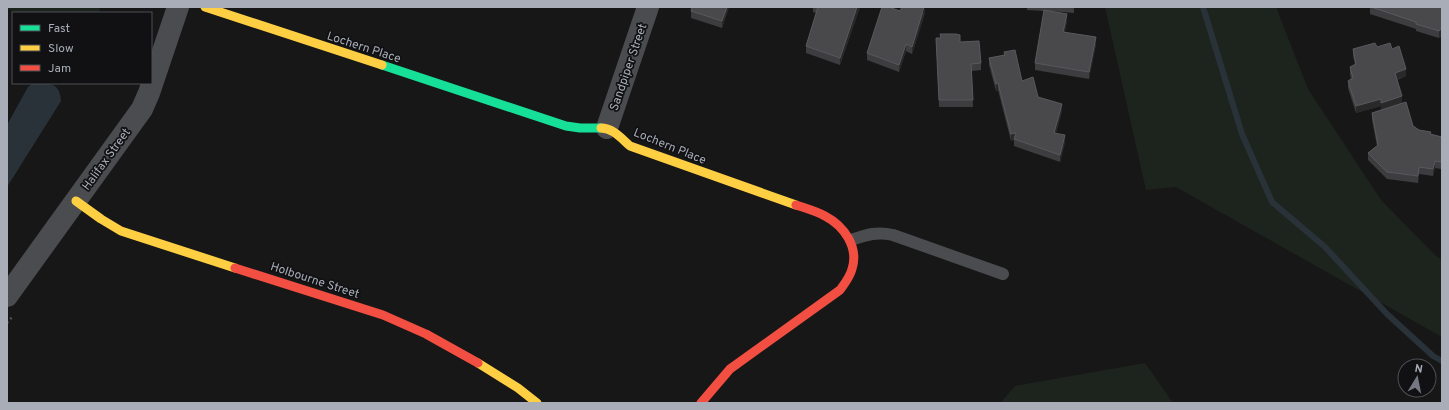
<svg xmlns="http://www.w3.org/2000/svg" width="1449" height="410" viewBox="0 0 1449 410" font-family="Overpass,sans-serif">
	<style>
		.green { fill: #1d241e }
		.water { fill: #2a3239 }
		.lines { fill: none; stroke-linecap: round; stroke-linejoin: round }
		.stream { stroke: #2a3239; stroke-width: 6 }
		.path { stroke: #4d4e52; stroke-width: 2.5; stroke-dasharray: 2 3; stroke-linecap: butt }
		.lane { stroke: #4b4c50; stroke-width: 12 }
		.street { stroke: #4b4c50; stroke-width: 22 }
		.fast { stroke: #16e098; stroke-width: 9 }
		.slow { stroke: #ffcf43; stroke-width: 9 }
		.jam { stroke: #f24e42; stroke-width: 9 }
		.wall { fill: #3d3d3f }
		.shaded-wall { fill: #29292a }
		.building { fill: #49494c; stroke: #58595d }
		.labels { text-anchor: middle; stroke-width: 3.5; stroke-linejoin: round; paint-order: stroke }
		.street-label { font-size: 12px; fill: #a8adb8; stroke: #111113 }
	</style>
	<rect width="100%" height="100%" fill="#171717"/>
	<path class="green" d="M 7,7 L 100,7 L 99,13 L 18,13 L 7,9 Z
		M 1105,7 L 1276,7 L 1308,89 L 1381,200 L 1436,256 L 1442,260 L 1442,337 L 1176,187 L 1146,190 Z
		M 1145,363 L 1173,403 L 1000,403 L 1015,386 Z"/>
	<path class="water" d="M 33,83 C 49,83 60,82 61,101 L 7,187 L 7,125 L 28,87 Z"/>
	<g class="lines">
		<path class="stream" d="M 1203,7 L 1242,134 L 1272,202 L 1325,247 L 1387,314 L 1433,356 L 1442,361"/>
		<path class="path" d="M 7,323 L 12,317"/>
		<path class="lane" d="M 851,240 C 866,235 877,231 893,235 L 1003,274"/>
		<path class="street" d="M 607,128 L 648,7
			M 7,296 L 142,109 L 149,93 L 178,7"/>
		<path class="fast" d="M 382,65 L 566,126 L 580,128 L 601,128"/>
		<path class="slow" d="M 205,7 L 382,65
			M 601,128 C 613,128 621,138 630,146 L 796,205
			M 76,201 L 101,219 L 121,231 L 235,268
			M 478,363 L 518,388 L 537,403"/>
		<path class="jam" d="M 235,268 L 383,315 L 426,334 L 478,363
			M 701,403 L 730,369 L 840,290 C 845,283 850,277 852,269 C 859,247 844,226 825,216 C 816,211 805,208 796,205"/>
	</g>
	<path class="wall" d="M 692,7 L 729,7 L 722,28 L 691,18 L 691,11 Z
		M 813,7 L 860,7 L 840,65 L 806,53 L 806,46 L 816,13 L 813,12 Z
		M 1027,7 L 1074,7 L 1074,13 L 1050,11 L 1067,21 L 1065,32 L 1096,44 L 1089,79 L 1035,70 L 1035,63 L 1044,11 L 1027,10 Z
		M 1370,7 L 1442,7 L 1442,36 L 1439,38 L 1416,31 L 1416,29 L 1370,14 Z
		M 900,11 L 925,13 L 912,54 L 906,51 L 899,72 L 867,60 L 867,53 Z
		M 936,38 L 960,42 L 981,63 L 981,70 L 972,71 L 973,107 L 939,107 Z
		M 1377,47 L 1392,49 L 1406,76 L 1397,80 L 1402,103 L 1413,126 L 1419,130 L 1431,134 L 1442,137 L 1441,169 L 1435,168 L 1433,176 L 1419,174 L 1418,183 L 1387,179 L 1368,160 L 1368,153 L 1377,146 L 1372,120 L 1372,113 L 1381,110 L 1381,106 L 1356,113 L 1348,88 L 1348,81 L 1351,79 L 1350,74 L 1350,67 L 1355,65 L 1353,56 L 1353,49 Z
		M 1004,52 L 1022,81 L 1038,97 L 1062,111 L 1056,133 L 1065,142 L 1060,162 L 1014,146 L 1014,140 L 1011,141 L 998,90 L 996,91 L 989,65 L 989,58 L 1004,55 Z"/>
	<path class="shaded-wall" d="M 727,7 L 729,7 L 722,28 L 722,21 Z
		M 857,7 L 860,7 L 840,65 L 840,58 Z
		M 925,7 L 925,13 L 912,54 L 912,47 Z
		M 1067,14 L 1067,21 L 1063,39 L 1063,32 Z
		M 1442,28 L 1442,35 L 1439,38 L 1439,31 Z
		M 1096,37 L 1096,44 L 1089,79 L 1089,72 Z
		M 906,44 L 906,51 L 899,72 L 899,65 Z
		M 1406,69 L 1406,76 L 1395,80 L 1395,73 Z
		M 998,83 L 998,90 L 996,91 L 996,84 Z
		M 1402,96 L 1402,103 L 1381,110 L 1381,103 Z
		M 1381,99 L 1381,106 L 1356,113 L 1356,106 Z
		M 1062,104 L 1062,111 L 1054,140 L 1054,133 Z
		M 1016,133 L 1014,140 L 1011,141 L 1011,134 Z
		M 1065,135 L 1065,142 L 1060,162 L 1060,155 Z
		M 1435,161 L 1435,168 L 1433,176 L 1433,169 Z
		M 1419,167 L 1419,174 L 1418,183 L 1418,176 Z"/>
	<path class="building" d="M 692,7 L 727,7 L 722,21 L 691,11 Z
		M 818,7 L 857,7 L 840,58 L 806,46 Z
		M 882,7 L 889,7 L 900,11 L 902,7 L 924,7 L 912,47 L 906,44 L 899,65 L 867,53 Z
		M 1371,7 L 1442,7 L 1442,28 L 1439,31 L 1416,24 L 1416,22 Z
		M 1044,10 L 1067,14 L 1063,32 L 1096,37 L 1089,72 L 1035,63 Z
		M 940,34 L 956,34 L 960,35 L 960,42 L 979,41 L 981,63 L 971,64 L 973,100 L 939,100 L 936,38 L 941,38 Z
		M 1375,43 L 1377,47 L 1390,43 L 1392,49 L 1399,46 L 1406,69 L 1395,73 L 1402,96 L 1381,103 L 1381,99 L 1356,106 L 1348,81 L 1353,78 L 1350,67 L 1356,64 L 1353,49 Z
		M 1015,50 L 1022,81 L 1033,77 L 1038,97 L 1062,104 L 1054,133 L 1065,135 L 1060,155 L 1014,139 L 1016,133 L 1011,134 L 998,83 L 996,84 L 989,58 L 1005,55 L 1004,52 Z
		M 1406,102 L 1413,126 L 1419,130 L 1431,132 L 1430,134 L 1442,137 L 1442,158 L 1441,162 L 1435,161 L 1433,169 L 1419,167 L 1418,176 L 1387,172 L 1368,153 L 1378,145 L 1372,113 Z"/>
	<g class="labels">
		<g class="street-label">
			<text transform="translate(364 47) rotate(18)" y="4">Lochern Place</text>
			<text transform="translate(628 67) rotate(-71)" y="4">Sandpiper Street</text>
			<text transform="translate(670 146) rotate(22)" y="4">Lochern Place</text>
			<text transform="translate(106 159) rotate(-54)" y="4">Halifax Street</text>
			<text transform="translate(315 280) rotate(18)" y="4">Holbourne Street</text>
		</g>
	</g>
	<rect width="1449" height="410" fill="none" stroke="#a8adb8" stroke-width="16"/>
	<rect x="12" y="12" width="140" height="72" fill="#111113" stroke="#4d4f55"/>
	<rect x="20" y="25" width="20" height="6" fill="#16e098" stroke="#4d4f55"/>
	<text x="48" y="32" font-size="12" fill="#a8adb8">Fast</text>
	<rect x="20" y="45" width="20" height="6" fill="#ffcf43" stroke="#4d4f55"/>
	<text x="48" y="52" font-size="12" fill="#a8adb8">Slow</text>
	<rect x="20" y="65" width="20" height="6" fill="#f24e42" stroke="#4d4f55"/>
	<text x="48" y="72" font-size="12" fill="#a8adb8">Jam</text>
	<g transform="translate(1417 378) rotate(10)"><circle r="19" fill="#111113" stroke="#4d4f55"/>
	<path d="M0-3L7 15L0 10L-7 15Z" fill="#757880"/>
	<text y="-6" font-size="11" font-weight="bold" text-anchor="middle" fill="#a8adb8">N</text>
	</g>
</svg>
